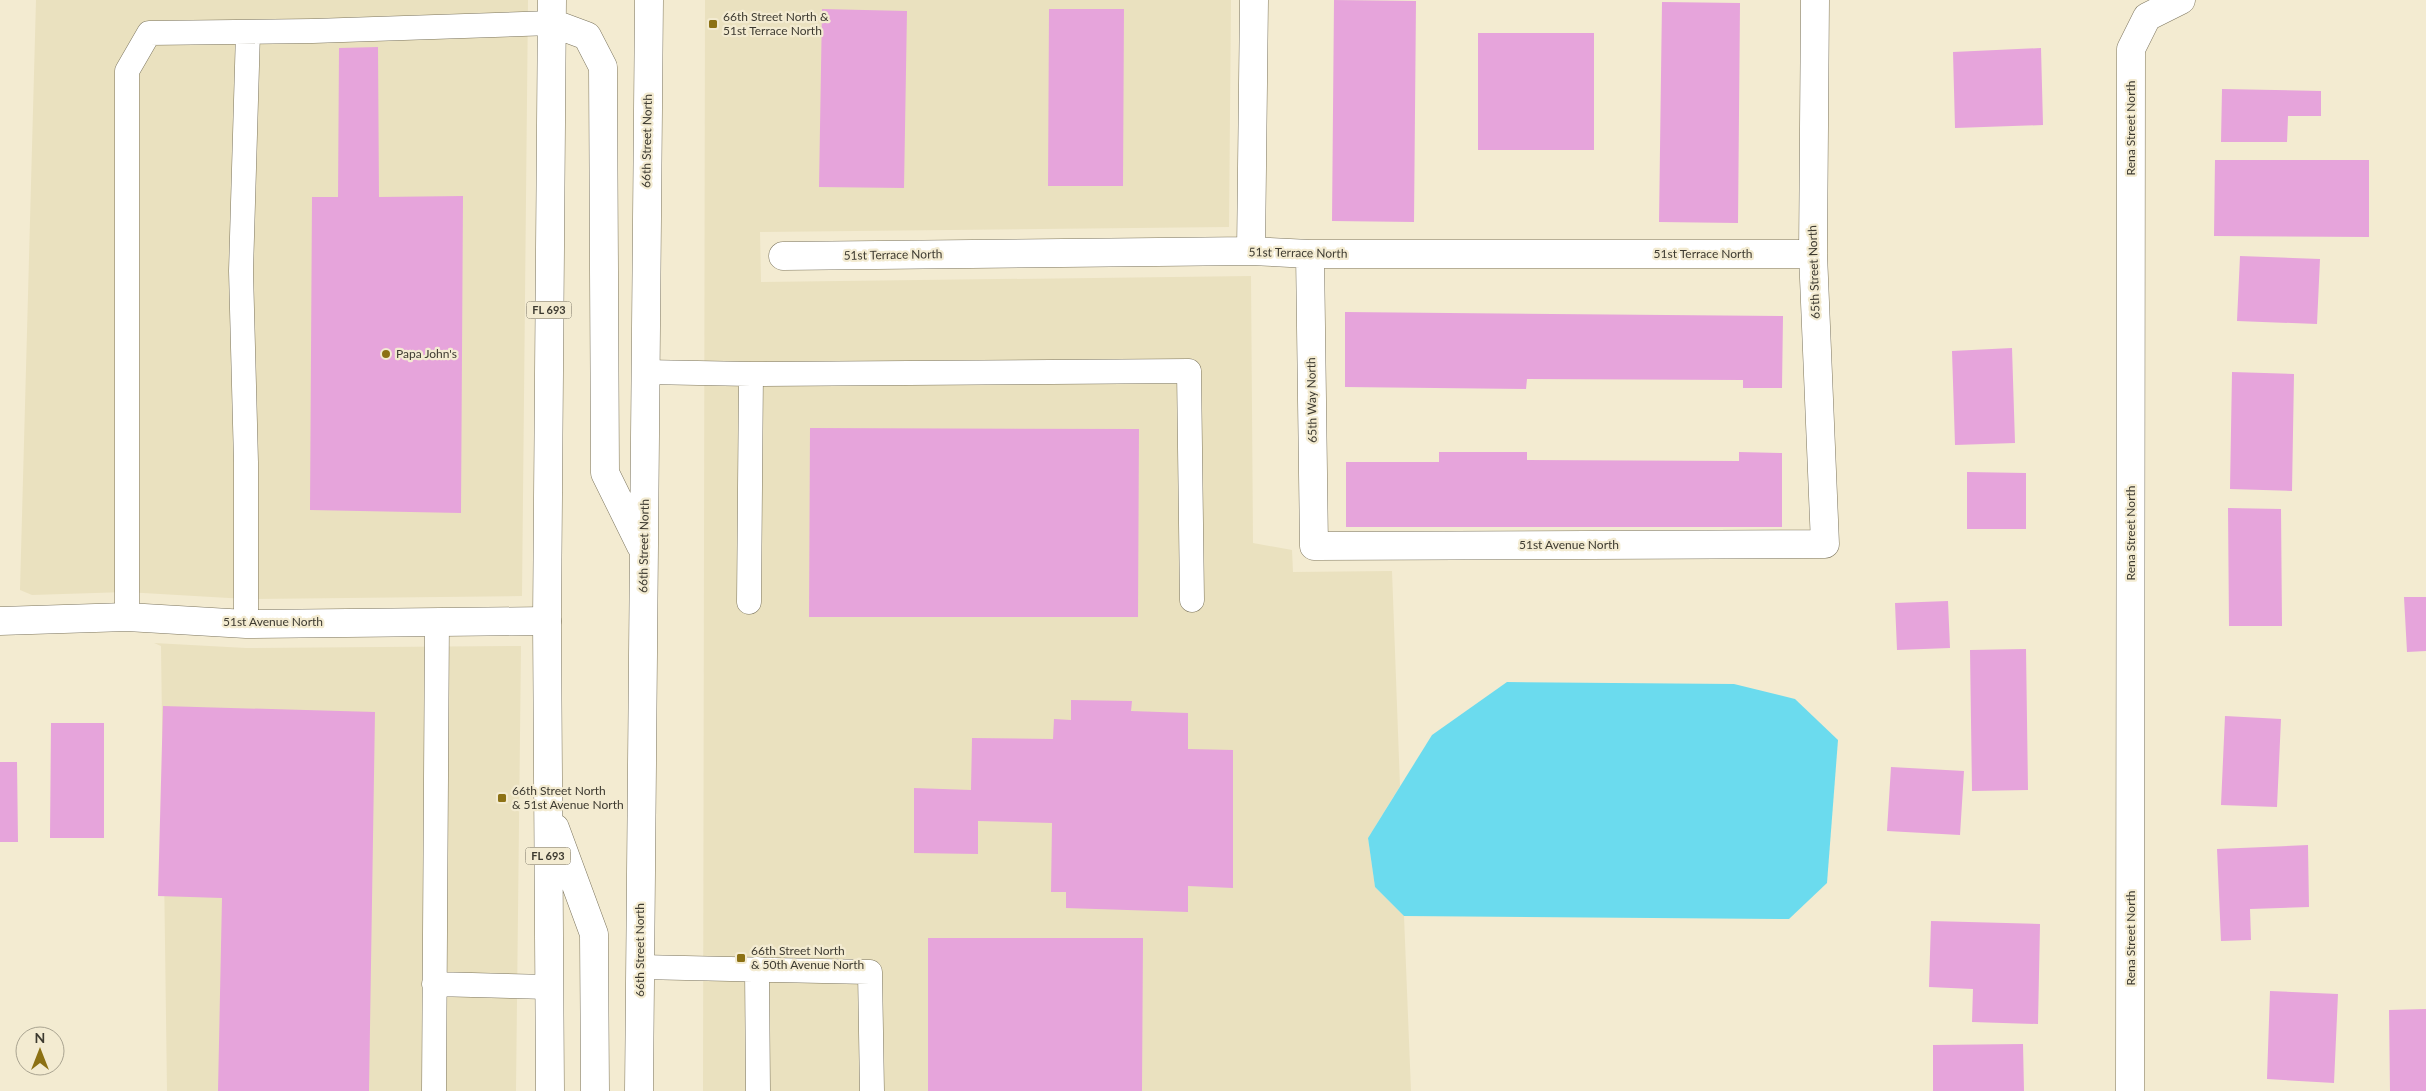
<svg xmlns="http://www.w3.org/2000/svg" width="2426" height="1091" viewBox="0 0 2426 1091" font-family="Lato,sans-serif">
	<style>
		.built { fill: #eae1bf }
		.water { fill: #6bdbee }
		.building { fill: #e6a4db }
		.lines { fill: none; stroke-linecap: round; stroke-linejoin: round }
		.lane-casing { stroke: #7c755e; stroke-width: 25 }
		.street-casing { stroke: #7c755e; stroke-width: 29 }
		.primary-casing { stroke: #7c755e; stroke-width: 29 }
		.lane { stroke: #fff; stroke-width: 24 }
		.street { stroke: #fff; stroke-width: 28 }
		.primary { stroke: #fff; stroke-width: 28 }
		.poi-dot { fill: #8c7114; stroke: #f3ebd1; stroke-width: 2 }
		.labels { text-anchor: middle; stroke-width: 4.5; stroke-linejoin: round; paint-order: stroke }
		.shield { fill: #f3ebd1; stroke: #746f60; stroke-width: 1 }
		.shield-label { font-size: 11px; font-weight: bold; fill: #3d3a30 }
		.poi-label { font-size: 12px; fill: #3d3a30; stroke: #f3ebd1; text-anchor: start }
		.street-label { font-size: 12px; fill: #3d3a30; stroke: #f3ebd1 }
	</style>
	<rect width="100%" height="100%" fill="#f3ebd1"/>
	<path class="built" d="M 36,0 L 528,0 L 522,596 L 246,599 L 126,592 L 32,595 L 20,590 Z
		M 705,0 L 1231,0 L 1229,227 L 760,232 L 761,282 L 1251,276 L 1253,543 L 1292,550 L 1293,572 L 1392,571 L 1400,786 L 1368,838 L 1375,887 L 1404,916 L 1411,1091 L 703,1091 Z
		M 154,643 L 246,648 L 521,646 L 516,1091 L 167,1091 L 161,646 Z"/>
	<path class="water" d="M 1507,682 L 1734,684 L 1795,699 L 1838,740 L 1827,883 L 1789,919 L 1404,916 L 1375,887 L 1368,838 L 1432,735 Z"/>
	<path class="building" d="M 1334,0 L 1416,1 L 1414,222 L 1332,221 Z
		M 1662,2 L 1740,3 L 1738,223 L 1659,222 Z
		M 822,9 L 907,11 L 904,188 L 819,187 Z
		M 1049,9 L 1124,9 L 1123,186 L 1048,186 Z
		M 1478,33 L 1594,33 L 1594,150 L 1478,150 Z
		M 378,47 L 379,197 L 463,196 L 461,513 L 310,510 L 312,197 L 338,197 L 339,48 Z
		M 2041,48 L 2043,125 L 1955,128 L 1953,52 Z
		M 2222,89 L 2321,91 L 2321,116 L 2288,116 L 2287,142 L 2221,142 Z
		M 2215,160 L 2369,160 L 2369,237 L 2214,236 Z
		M 2240,256 L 2320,259 L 2317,324 L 2237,321 Z
		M 1345,312 L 1783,316 L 1782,388 L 1743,388 L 1743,380 L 1527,379 L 1526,389 L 1345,387 Z
		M 2012,348 L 2015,443 L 1955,445 L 1952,351 Z
		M 2232,372 L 2294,374 L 2292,491 L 2230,489 Z
		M 810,428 L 1139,429 L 1138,617 L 809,617 Z
		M 1439,452 L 1527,452 L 1527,460 L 1739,461 L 1739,452 L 1782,453 L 1782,527 L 1346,527 L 1346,462 L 1439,462 Z
		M 1967,472 L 2026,473 L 2026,529 L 1967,529 Z
		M 2228,508 L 2281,509 L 2282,626 L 2229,626 Z
		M 2404,597 L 2426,597 L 2426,651 L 2407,652 Z
		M 1948,601 L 1950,648 L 1897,650 L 1895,603 Z
		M 2026,649 L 2028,790 L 1972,791 L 1970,650 Z
		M 1071,700 L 1132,701 L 1131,711 L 1188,713 L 1188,749 L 1233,750 L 1233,888 L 1188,886 L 1188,912 L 1066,908 L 1066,892 L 1051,892 L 1052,823 L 978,821 L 978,854 L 914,853 L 914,788 L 971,790 L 972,738 L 1053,739 L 1054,719 L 1071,720 Z
		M 163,706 L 375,712 L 369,1091 L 218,1091 L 222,898 L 158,896 Z
		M 2225,716 L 2281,719 L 2277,807 L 2221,805 Z
		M 51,723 L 104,723 L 104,838 L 50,838 Z
		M 0,762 L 17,762 L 18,842 L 0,842 Z
		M 1891,767 L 1964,771 L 1960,835 L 1887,831 Z
		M 2308,845 L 2309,907 L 2250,909 L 2251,940 L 2221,941 L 2217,849 Z
		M 1931,921 L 2040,924 L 2038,1024 L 1972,1022 L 1973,989 L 1929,987 Z
		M 928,938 L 1143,938 L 1142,1091 L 928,1091 Z
		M 2270,991 L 2338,994 L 2334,1083 L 2267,1079 Z
		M 2426,1009 L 2426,1091 L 2390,1091 L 2389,1010 Z
		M 2023,1044 L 2024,1091 L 1933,1091 L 1933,1045 Z"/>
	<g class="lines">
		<defs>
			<path id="lane" d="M 645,372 L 751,374 L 1189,371 L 1192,600
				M 749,602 L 751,374
				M 127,617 L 127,71 L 149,33 L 313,31 L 552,23
				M 246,624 L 246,462 L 241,271 L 248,32
				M 640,967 L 870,972 L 872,1091
				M 757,969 L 758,1091
				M 434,984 L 549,987
				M 434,1091 L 437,621"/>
			<path id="street" d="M 1251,251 L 1254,0
				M 1310,254 L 1314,546 L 1825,544 L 1813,254 L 1815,0
				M 783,256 L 1251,251 L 1310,254 L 1813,254
				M 0,621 L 127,617 L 246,624 L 547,621
				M 2130,1091 L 2131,49 L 2147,17 L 2181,0"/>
			<path id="primary" d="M 552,23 L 587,36 L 603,67 L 605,473 L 641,546
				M 555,828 L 594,934 L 595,1091
				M 550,1091 L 547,621 L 552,0
				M 639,1091 L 649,0"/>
		</defs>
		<use href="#lane" class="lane-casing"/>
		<use href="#street" class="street-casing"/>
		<use href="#primary" class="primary-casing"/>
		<use href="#lane" class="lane"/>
		<use href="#street" class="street"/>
		<use href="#primary" class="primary"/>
	</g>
	<g class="poi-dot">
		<rect x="708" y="19" width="10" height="10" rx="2.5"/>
		<circle cx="386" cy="354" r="5"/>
		<rect x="497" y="793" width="10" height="10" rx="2.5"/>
		<rect x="736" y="953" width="10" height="10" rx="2.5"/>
	</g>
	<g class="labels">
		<g class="shield">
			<rect x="526.5" y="301.5" width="45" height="17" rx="4"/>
			<rect x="525.5" y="847.5" width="45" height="17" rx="4"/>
		</g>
		<g class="shield-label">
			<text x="549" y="314">FL 693</text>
			<text x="548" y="860">FL 693</text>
		</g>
		<g class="poi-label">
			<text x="723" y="21">66th Street North &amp;<tspan x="723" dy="14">51st Terrace North</tspan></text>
			<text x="396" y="358">Papa John's</text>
			<text x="512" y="795">66th Street North<tspan x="512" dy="14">&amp; 51st Avenue North</tspan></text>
			<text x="751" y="955">66th Street North<tspan x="751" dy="14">&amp; 50th Avenue North</tspan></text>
		</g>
		<g class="street-label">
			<text transform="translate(2131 128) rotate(-90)" y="4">Rena Street North</text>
			<text transform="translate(647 141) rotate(-89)" y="4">66th Street North</text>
			<text transform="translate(1298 253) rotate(1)" y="4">51st Terrace North</text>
			<text x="1703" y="258">51st Terrace North</text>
			<text transform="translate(893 255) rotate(-1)" y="4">51st Terrace North</text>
			<text transform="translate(1814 272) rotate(-92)" y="4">65th Street North</text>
			<text transform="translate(1312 400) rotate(-91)" y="4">65th Way North</text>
			<text transform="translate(2131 533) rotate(-90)" y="4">Rena Street North</text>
			<text x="1569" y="549">51st Avenue North</text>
			<text transform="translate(644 546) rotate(-89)" y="4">66th Street North</text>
			<text x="273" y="626">51st Avenue North</text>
			<text transform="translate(2131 938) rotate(-90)" y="4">Rena Street North</text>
			<text transform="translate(640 950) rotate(-90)" y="4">66th Street North</text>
		</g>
	</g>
	<g transform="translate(40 1051)"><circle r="24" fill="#f3ebd1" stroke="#aaa491"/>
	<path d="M0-4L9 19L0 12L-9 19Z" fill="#8c7114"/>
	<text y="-8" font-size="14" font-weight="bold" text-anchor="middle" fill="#3d3a30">N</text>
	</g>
</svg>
